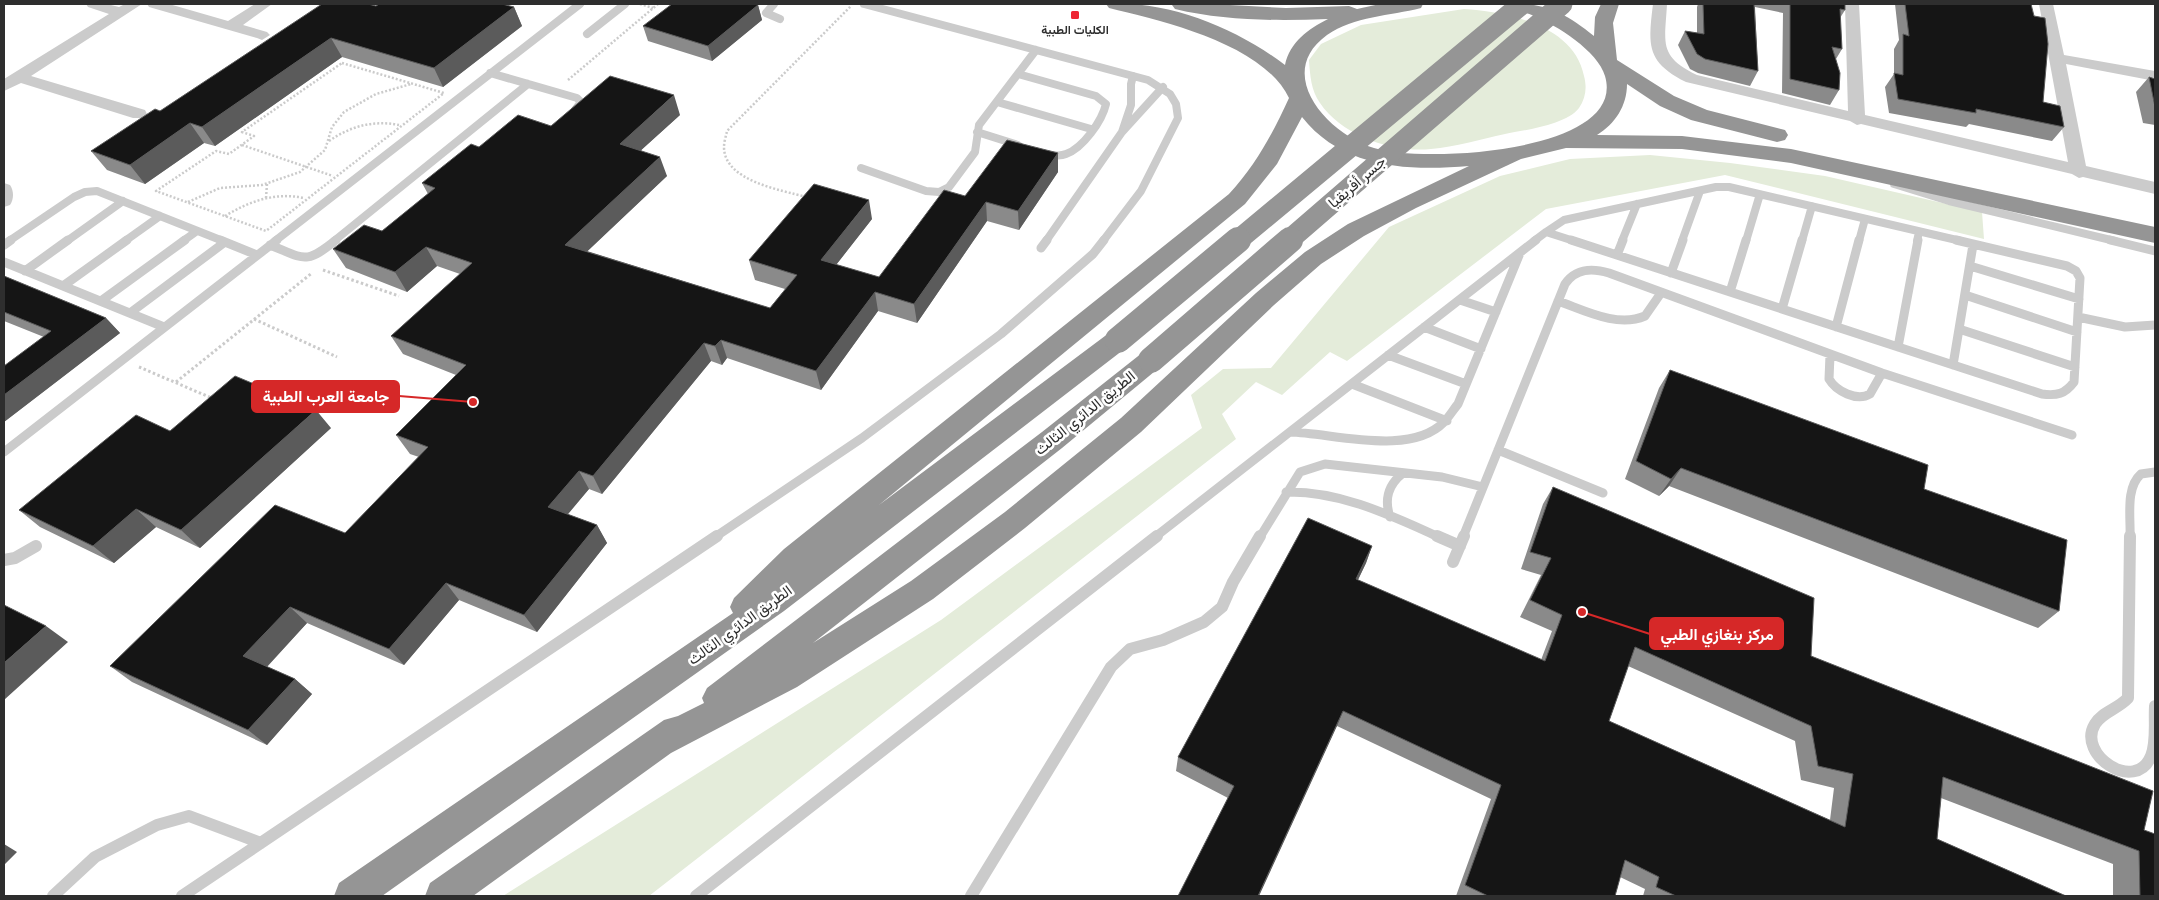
<svg xmlns="http://www.w3.org/2000/svg" width="2159" height="900" viewBox="0 0 2159 900" font-family="'Fira Sans',Vazirmatn,sans-serif">
	<style>
		.green { fill: #e4ecda }
		.lines { fill: none; stroke-linecap: round; stroke-linejoin: round }
		.path-far1 { stroke: #cbcbcb; stroke-width: 2.5; stroke-dasharray: 2 2; stroke-linecap: butt }
		.path { stroke: #cbcbcb; stroke-width: 3; stroke-dasharray: 2.5 2.5; stroke-linecap: butt }
		.lane-far2 { stroke: #cbcbcb; stroke-width: 8 }
		.lane-far1 { stroke: #cbcbcb; stroke-width: 9 }
		.lane { stroke: #cbcbcb; stroke-width: 12 }
		.street { fill: #cbcbcb; fill-rule: evenodd }
		.highway { fill: #959595; fill-rule: evenodd }
		.highway-bridge-far1 { stroke: #959595; stroke-width: 21 }
		.highway-bridge { stroke: #959595; stroke-width: 26 }
		.wall { fill: #8a8a8a; fill-rule: evenodd }
		.shaded-wall { fill: #5b5b5b }
		.building { fill: #151515; stroke: #5b5b5b; fill-rule: evenodd }
		.poi-dot { fill: #ee2633; stroke: #fff; stroke-width: 2 }
		.labels { text-anchor: middle; stroke-width: 5; stroke-linejoin: round; paint-order: stroke }
		.far-poi-label { font-size: 12px; font-weight: bold; fill: #2e2e2e; stroke: #fff }
		.street-label { font-size: 15px; fill: #2e2e2e; stroke: #fff }
		.leader { fill: none; stroke: #d62828; stroke-width: 2 }
		.callout-dot { fill: #d62828; stroke: #fff; stroke-width: 2 }
		.callout { fill: #d62828; stroke: #d62828; stroke-width: 2 }
		.callout-label { font-size: 16px; text-anchor: middle; font-weight: bold; fill: #fff }
	</style>
	<rect width="100%" height="100%" fill="#fff"/>
	<path class="green" d="M 1464,9 C 1507,12 1574,25 1584,76 C 1587,87 1586,98 1579,108 C 1566,125 1525,130 1505,134 C 1481,139 1455,147 1431,149 C 1393,153 1342,136 1320,103 C 1311,91 1310,75 1309,60 L 1321,44 L 1361,25 Z
		M 1650,155 L 1730,163 L 1825,176 L 1982,212 L 1984,239 L 1725,175 L 1546,209 L 1347,361 L 1330,352 L 1282,395 L 1256,382 L 1222,414 L 1236,439 L 649,896 L 503,896 L 941,620 L 1202,428 L 1191,395 L 1223,369 L 1271,368 L 1389,227 L 1500,176 L 1570,159 Z"/>
	<g class="lines">
		<path class="path-far1" d="M 640,4 L 653,8
			M 342,63 L 444,93 L 266,231 L 156,191 L 216,151 L 229,154 L 254,136 L 242,132 Z
			M 568,80 L 658,4
			M 329,141 C 351,126 373,120 399,125
			M 242,145 L 333,176
			M 806,197 C 781,190 724,181 724,147 C 724,142 726,136 727,131 L 851,6
			M 266,198 L 267,184
			M 188,202 L 220,188 L 262,185 L 300,172 L 325,150 L 332,127 L 344,112 L 376,94 L 411,84
			M 225,216 C 250,201 275,192 304,198"/>
		<path class="path" d="M 323,270 L 399,296
			M 254,319 L 337,357
			M 139,367 L 214,399
			M 176,382 L 312,273"/>
		<path class="lane-far2" d="M 774,4 L 766,13 L 780,19
			M 864,4 L 1148,80 L 1170,94 L 1176,104 L 1178,118 L 1141,191 L 1103,241
			M 587,34 L 625,4
			M 490,73 L 577,98 L 581,102 L 575,110
			M 1018,74 L 1096,96 L 1106,104 C 1102,121 1083,148 1066,154 C 1059,157 1053,155 1046,154
			M 997,102 L 1091,129
			M 977,132 L 1018,145
			M 1122,132 L 1131,105 L 1131,84 L 1133,76
			M 861,168 L 926,191 L 939,192 L 949,187 L 975,152 L 979,125 L 1036,50
			M 1894,184 L 1949,201 L 2115,241
			M 1546,232 L 1574,241
			M 1546,232 L 1564,220 L 1716,187 L 1729,187 L 1961,241
			M 9,241 L 74,197 L 85,192 L 97,191 L 223,241
			M 67,241 L 123,201
			M 125,241 L 160,216
			M 183,241 L 197,231
			M 275,241 L 580,4
			M 334,241 L 528,84
			M 1046,241 L 1122,132 L 1163,87
			M 1534,241 L 1546,232
			M 1622,241 L 1637,204
			M 1682,241 L 1700,191
			M 1746,241 L 1760,194
			M 1802,241 L 1812,206
			M 1859,241 L 1865,219
			M 1917,241 L 1919,232"/>
		<path class="lane-far1" d="M 220,240 L 257,255
			M 1571,240 L 2042,394 C 2057,396 2065,394 2074,382 L 2080,278 L 2076,271 L 2067,266 L 1956,240
			M 2110,240 L 2155,251
			M 4,245 L 11,240
			M 270,245 C 305,259 305,265 336,240
			M 1041,248 L 1047,240
			M 1617,255 L 1623,240
			M 4,262 L 164,327
			M 1970,266 L 2079,299
			M 25,271 L 68,240
			M 1671,273 L 1683,240
			M 63,286 L 127,240
			M 1730,292 L 1746,240
			M 1965,295 L 2077,332
			M 1460,300 L 1496,312
			M 101,301 L 185,240
			M 1558,301 C 1584,310 1617,328 1645,316 L 1661,293
			M 1782,309 L 1802,240
			M 130,313 L 225,242
			M 2078,317 L 2125,327 L 2155,325
			M 1424,327 L 1481,349
			M 1836,327 L 1859,240
			M 1959,329 L 2075,367
			M 1898,347 L 1918,240
			M 1388,355 L 1466,384
			M 1830,355 L 1829,379 C 1836,391 1857,402 1870,394 L 1882,373
			M 1953,365 L 1973,245
			M 1352,384 L 1447,421
			M 1290,432 C 1333,433 1410,457 1444,422 C 1449,417 1453,410 1458,404 L 1520,253
			M 1498,450 L 1603,493
			M 4,452 L 277,240
			M 1286,492 C 1341,491 1390,515 1439,537
			M 1390,517 C 1384,499 1388,485 1403,473
			M 715,537 L 862,438 L 1001,334 L 1093,254 L 1104,240
			M 1155,537 L 1536,240
			M 1260,537 L 1300,472 L 1325,464 L 1442,477 L 1483,487
			M 1463,537 L 1565,284 C 1576,268 1592,268 1609,273 L 1882,373 L 2072,435
			M 2130,537 C 2131,518 2125,488 2141,474 L 2155,472"/>
		<path class="lane" d="M 1437,536 L 1460,546
			M 2130,536 L 2128,698 C 2118,709 2102,712 2095,724 C 2076,755 2136,794 2151,756 C 2157,742 2154,722 2155,706
			M 4,560 L 15,558 L 36,546
			M 1453,562 L 1464,536
			M 53,896 L 95,857 L 157,825 L 189,816 L 261,843
			M 182,896 L 717,536
			M 696,896 L 1157,536
			M 971,896 L 1111,667 L 1130,649 L 1163,640 L 1204,622 L 1222,607 L 1233,582 L 1260,536"/>
		<path class="street" d="M 86,4 L 107,4 L 119,7 L 125,4 L 142,4 L 31,76 L 145,110 L 147,114 L 145,118 L 133,118 L 21,83 L 4,91 L 4,79 L 109,14 L 88,7 Z
			M 147,4 L 169,4 L 228,21 L 255,4 L 272,4 L 243,25 L 267,32 L 270,35 L 262,40 L 257,38 L 149,7 Z
			M 1653,4 L 1667,4 C 1665,43 1658,56 1697,75 L 1848,111 L 1845,4 L 1859,4 L 1865,115 L 2068,162 L 2039,4 L 2053,4 L 2064,55 L 2155,71 L 2155,81 L 2066,64 L 2086,166 L 2155,182 L 2155,194 L 2083,177 L 2079,178 L 2072,174 L 1861,124 L 1857,125 L 1850,121 L 1686,82 C 1646,62 1648,45 1653,4 Z
			M 4,183 L 10,185 C 14,191 14,199 10,205 L 4,207 Z"/>
		<path class="highway" d="M 1106,4 C 1168,0 1236,28 1285,65 C 1290,42 1308,29 1328,19 C 1277,21 1225,21 1175,9 L 1172,5 L 1211,4 L 1286,8 L 1349,6 L 1357,9 L 1380,4 L 1423,4 L 1421,8 C 1390,16 1354,16 1327,35 C 1273,74 1328,134 1374,148 C 1419,163 1628,154 1605,76 C 1598,51 1556,25 1534,16 C 1526,12 1512,11 1507,4 C 1545,2 1565,13 1594,36 L 1595,17 L 1601,4 L 1619,4 L 1613,23 L 1617,60 L 1674,96 L 1707,110 L 1785,130 L 1788,135 L 1785,140 L 1777,142 L 1691,120 L 1660,106 L 1627,84 C 1627,106 1615,124 1597,135 L 1682,136 L 1791,149 L 2155,227 L 2155,243 L 1791,163 L 1682,149 L 1566,148 L 1521,159 L 1416,208 L 1364,236 L 1321,264 L 1274,305 L 1141,432 L 1025,528 L 933,599 L 797,687 L 671,753 L 473,896 L 425,896 L 430,883 L 664,720 L 678,716 L 704,703 L 702,698 L 707,688 L 1042,432 L 1142,353 L 1151,350 L 1160,353 L 1164,360 L 1160,367 L 1062,448 L 813,643 L 911,581 L 1005,512 L 1121,418 L 1256,293 L 1305,252 L 1348,224 L 1469,166 C 1409,171 1343,169 1302,117 L 1277,164 L 1245,204 L 879,505 L 1109,333 L 1118,331 L 1127,333 L 1131,340 L 1127,347 L 784,611 L 382,896 L 334,896 L 339,883 L 733,613 L 730,607 L 734,598 L 784,549 L 1229,194 C 1256,165 1273,133 1289,98 C 1263,44 1163,21 1109,8 Z"/>
		<path class="highway-bridge-far1" d="M 1237,241 L 1522,4
			M 1288,241 L 1562,4"/>
		<path class="highway-bridge" d="M 1118,340 L 1238,240
			M 1151,360 L 1290,240"/>
	</g>
	<path class="wall" d="M 1698,4 L 1845,4 L 1845,10 L 1840,18 L 1842,49 L 1836,59 L 1839,90 L 1830,105 L 1782,93 L 1783,13 L 1755,7 L 1758,71 L 1750,86 L 1698,73 L 1690,69 L 1678,45 L 1685,31 L 1697,33 L 1697,7 Z
		M 1895,4 L 2031,4 L 2043,102 L 2064,127 L 2052,141 L 1969,124 L 1966,127 L 1889,113 L 1885,87 L 1894,74 L 1894,49 L 1899,40 Z
		M 758,5 L 762,20 L 712,61 L 648,41 L 643,26 Z
		M 376,6 L 514,7 L 522,26 L 443,87 L 342,57 L 215,146 L 204,143 L 145,184 L 107,170 L 91,151 L 160,111 Z
		M 2149,77 L 2155,79 L 2155,125 L 2143,123 L 2136,92 Z
		M 680,115 L 641,150 L 667,176 L 587,251 L 770,308 L 785,289 L 755,280 L 749,260 L 872,219 L 836,265 L 879,277 L 965,196 L 1058,153 L 1058,172 L 1019,230 L 987,221 L 917,323 L 878,311 L 821,390 L 727,358 L 722,365 L 711,361 L 602,494 L 589,489 L 567,514 L 597,525 L 607,543 L 537,632 L 459,600 L 404,665 L 307,623 L 267,667 L 295,679 L 312,694 L 267,745 L 132,682 L 110,666 L 345,533 L 419,457 L 410,454 L 396,435 L 456,375 L 403,354 L 391,336 L 460,274 L 437,266 L 407,292 L 346,268 L 333,249 L 382,231 L 428,194 L 422,183 L 479,147 L 551,126 Z
		M 4,276 L 106,318 L 120,333 L 4,422 L 4,366 L 44,337 L 4,321 Z
		M 1670,370 L 1924,489 L 2059,611 L 2038,628 L 1669,486 L 1659,496 L 1625,479 L 1659,388 Z
		M 331,428 L 200,548 L 156,527 L 114,563 L 40,527 L 19,510 L 170,431 Z
		M 1553,487 L 1811,656 L 2144,830 L 2155,896 L 2113,896 L 2113,864 L 1941,798 L 1937,839 L 2066,896 L 1643,896 L 1645,889 L 1620,877 L 1615,896 L 1456,896 L 1491,799 L 1337,726 L 1228,798 L 1176,771 L 1178,757 L 1372,546 L 1366,563 L 1358,580 L 1541,660 L 1552,631 L 1520,617 L 1541,575 L 1521,569 L 1543,504 ZM 1628,666 L 1795,741 L 1801,780 L 1834,788 L 1830,820 L 1609,721 Z"/>
	<path class="shaded-wall" d="M 758,5 L 762,20 L 712,61 L 708,46 Z
		M 514,7 L 522,26 L 443,87 L 434,68 Z
		M 331,38 L 342,57 L 215,146 L 202,127 Z
		M 674,95 L 680,115 L 627,163 L 620,144 Z
		M 190,123 L 204,143 L 145,184 L 130,165 Z
		M 1058,153 L 1058,172 L 1019,230 L 1018,211 Z
		M 660,157 L 667,176 L 574,264 L 565,245 Z
		M 869,200 L 872,219 L 825,279 L 821,260 Z
		M 986,202 L 987,221 L 917,323 L 914,304 Z
		M 426,247 L 437,266 L 407,292 L 395,272 Z
		M 875,292 L 878,311 L 821,390 L 816,371 Z
		M 106,318 L 120,333 L 4,422 L 4,395 Z
		M 721,340 L 727,358 L 722,365 L 715,346 Z
		M 704,343 L 711,361 L 602,494 L 593,476 Z
		M 316,410 L 331,428 L 200,548 L 181,530 Z
		M 1681,468 L 1669,486 L 1659,496 L 1671,479 Z
		M 579,471 L 589,489 L 559,525 L 548,507 Z
		M 136,509 L 156,527 L 114,563 L 93,546 Z
		M 597,525 L 607,543 L 537,632 L 524,615 Z
		M 1372,546 L 1366,563 L 1350,596 L 1356,579 Z
		M 446,583 L 459,600 L 404,665 L 389,649 Z
		M 290,607 L 307,623 L 262,672 L 243,656 Z
		M 46,626 L 68,642 L 4,700 L 4,663 Z
		M 295,679 L 312,694 L 267,745 L 248,730 Z
		M 1343,711 L 1337,726 L 1259,896 L 1258,896 Z
		M 4,844 L 17,852 L 4,865 Z"/>
	<path class="building" d="M 322,4 L 368,4 L 376,6 L 379,4 L 502,4 L 514,7 L 434,68 L 331,38 L 202,127 L 190,123 L 130,165 L 91,151 L 155,109 L 160,111 Z
		M 672,4 L 754,4 L 758,5 L 708,46 L 643,26 Z
		M 1703,4 L 1754,4 L 1758,71 L 1705,59 L 1697,54 L 1685,31 L 1704,34 Z
		M 1790,4 L 1845,4 L 1845,10 L 1840,9 L 1842,49 L 1832,47 L 1840,73 L 1839,90 L 1790,79 Z
		M 1905,4 L 2031,4 L 2034,16 L 2045,18 L 2048,44 L 2043,102 L 2060,106 L 2064,127 L 1976,109 L 1976,113 L 1898,99 L 1894,73 L 1903,75 L 1903,34 L 1909,36 Z
		M 610,76 L 674,95 L 620,144 L 660,157 L 565,245 L 770,308 L 797,275 L 749,260 L 814,184 L 869,200 L 821,260 L 879,277 L 944,190 L 965,196 L 1007,140 L 1058,153 L 1018,211 L 986,202 L 914,304 L 875,292 L 816,371 L 721,340 L 715,346 L 704,343 L 593,476 L 579,471 L 548,507 L 597,525 L 524,615 L 446,583 L 389,649 L 290,607 L 243,656 L 295,679 L 248,730 L 110,666 L 275,505 L 345,533 L 428,447 L 396,435 L 466,365 L 391,336 L 472,263 L 426,247 L 395,272 L 333,249 L 364,225 L 382,231 L 435,188 L 422,183 L 471,144 L 479,147 L 518,115 L 551,126 Z
		M 2149,77 L 2155,79 L 2155,107 Z
		M 4,276 L 106,318 L 4,395 L 4,366 L 51,331 L 4,312 Z
		M 1670,370 L 1928,465 L 1924,489 L 2067,540 L 2059,611 L 1681,468 L 1671,479 L 1636,461 Z
		M 235,376 L 316,410 L 181,530 L 136,509 L 93,546 L 19,510 L 136,415 L 170,431 Z
		M 1553,487 L 1814,598 L 1811,656 L 2153,791 L 2144,830 L 2155,834 L 2155,896 L 2140,896 L 2139,851 L 1943,777 L 1937,839 L 2066,896 L 1676,896 L 1656,887 L 1659,877 L 1625,860 L 1615,896 L 1488,896 L 1465,885 L 1501,785 L 1343,711 L 1258,896 L 1178,896 L 1234,786 L 1178,757 L 1308,518 L 1372,546 L 1356,579 L 1545,661 L 1562,615 L 1530,600 L 1551,558 L 1530,552 ZM 1635,647 L 1811,726 L 1818,766 L 1853,774 L 1845,827 L 1609,721 Z
		M 4,605 L 46,626 L 4,663 Z"/>
	<rect class="poi-dot" x="1070" y="10" width="10" height="10" rx="2.5"/>
	<g class="labels">
		<g class="far-poi-label">
			<text x="1075" y="34">الكليات الطبية</text>
		</g>
		<g class="street-label">
			<text transform="translate(1357 182) rotate(-41)" y="5">جسر أفريقيا</text>
			<text transform="translate(1085 413) rotate(-39)" y="5">الطريق الدائري الثالث</text>
			<text transform="translate(740 625) rotate(-36)" y="5">الطريق الدائري الثالث</text>
		</g>
	</g>
	<path class="leader" d="M473 402L399 396M1582 612L1650 634"/>
	<g class="callout-dot">
		<circle cx="473" cy="402" r="5"/>
		<circle cx="1582" cy="612" r="5"/>
	</g>
	<g class="callout">
		<rect x="252" y="381" width="147" height="31" rx="5"/>
		<rect x="1650" y="618" width="133" height="31" rx="5"/>
	</g>
	<g class="callout-label">
		<text x="326" y="402">جامعة العرب الطبية</text>
		<text x="1717" y="640">مركز بنغازي الطبي</text>
	</g>
	<rect width="2159" height="900" fill="none" stroke="#2e2e2e" stroke-width="10"/>
</svg>
